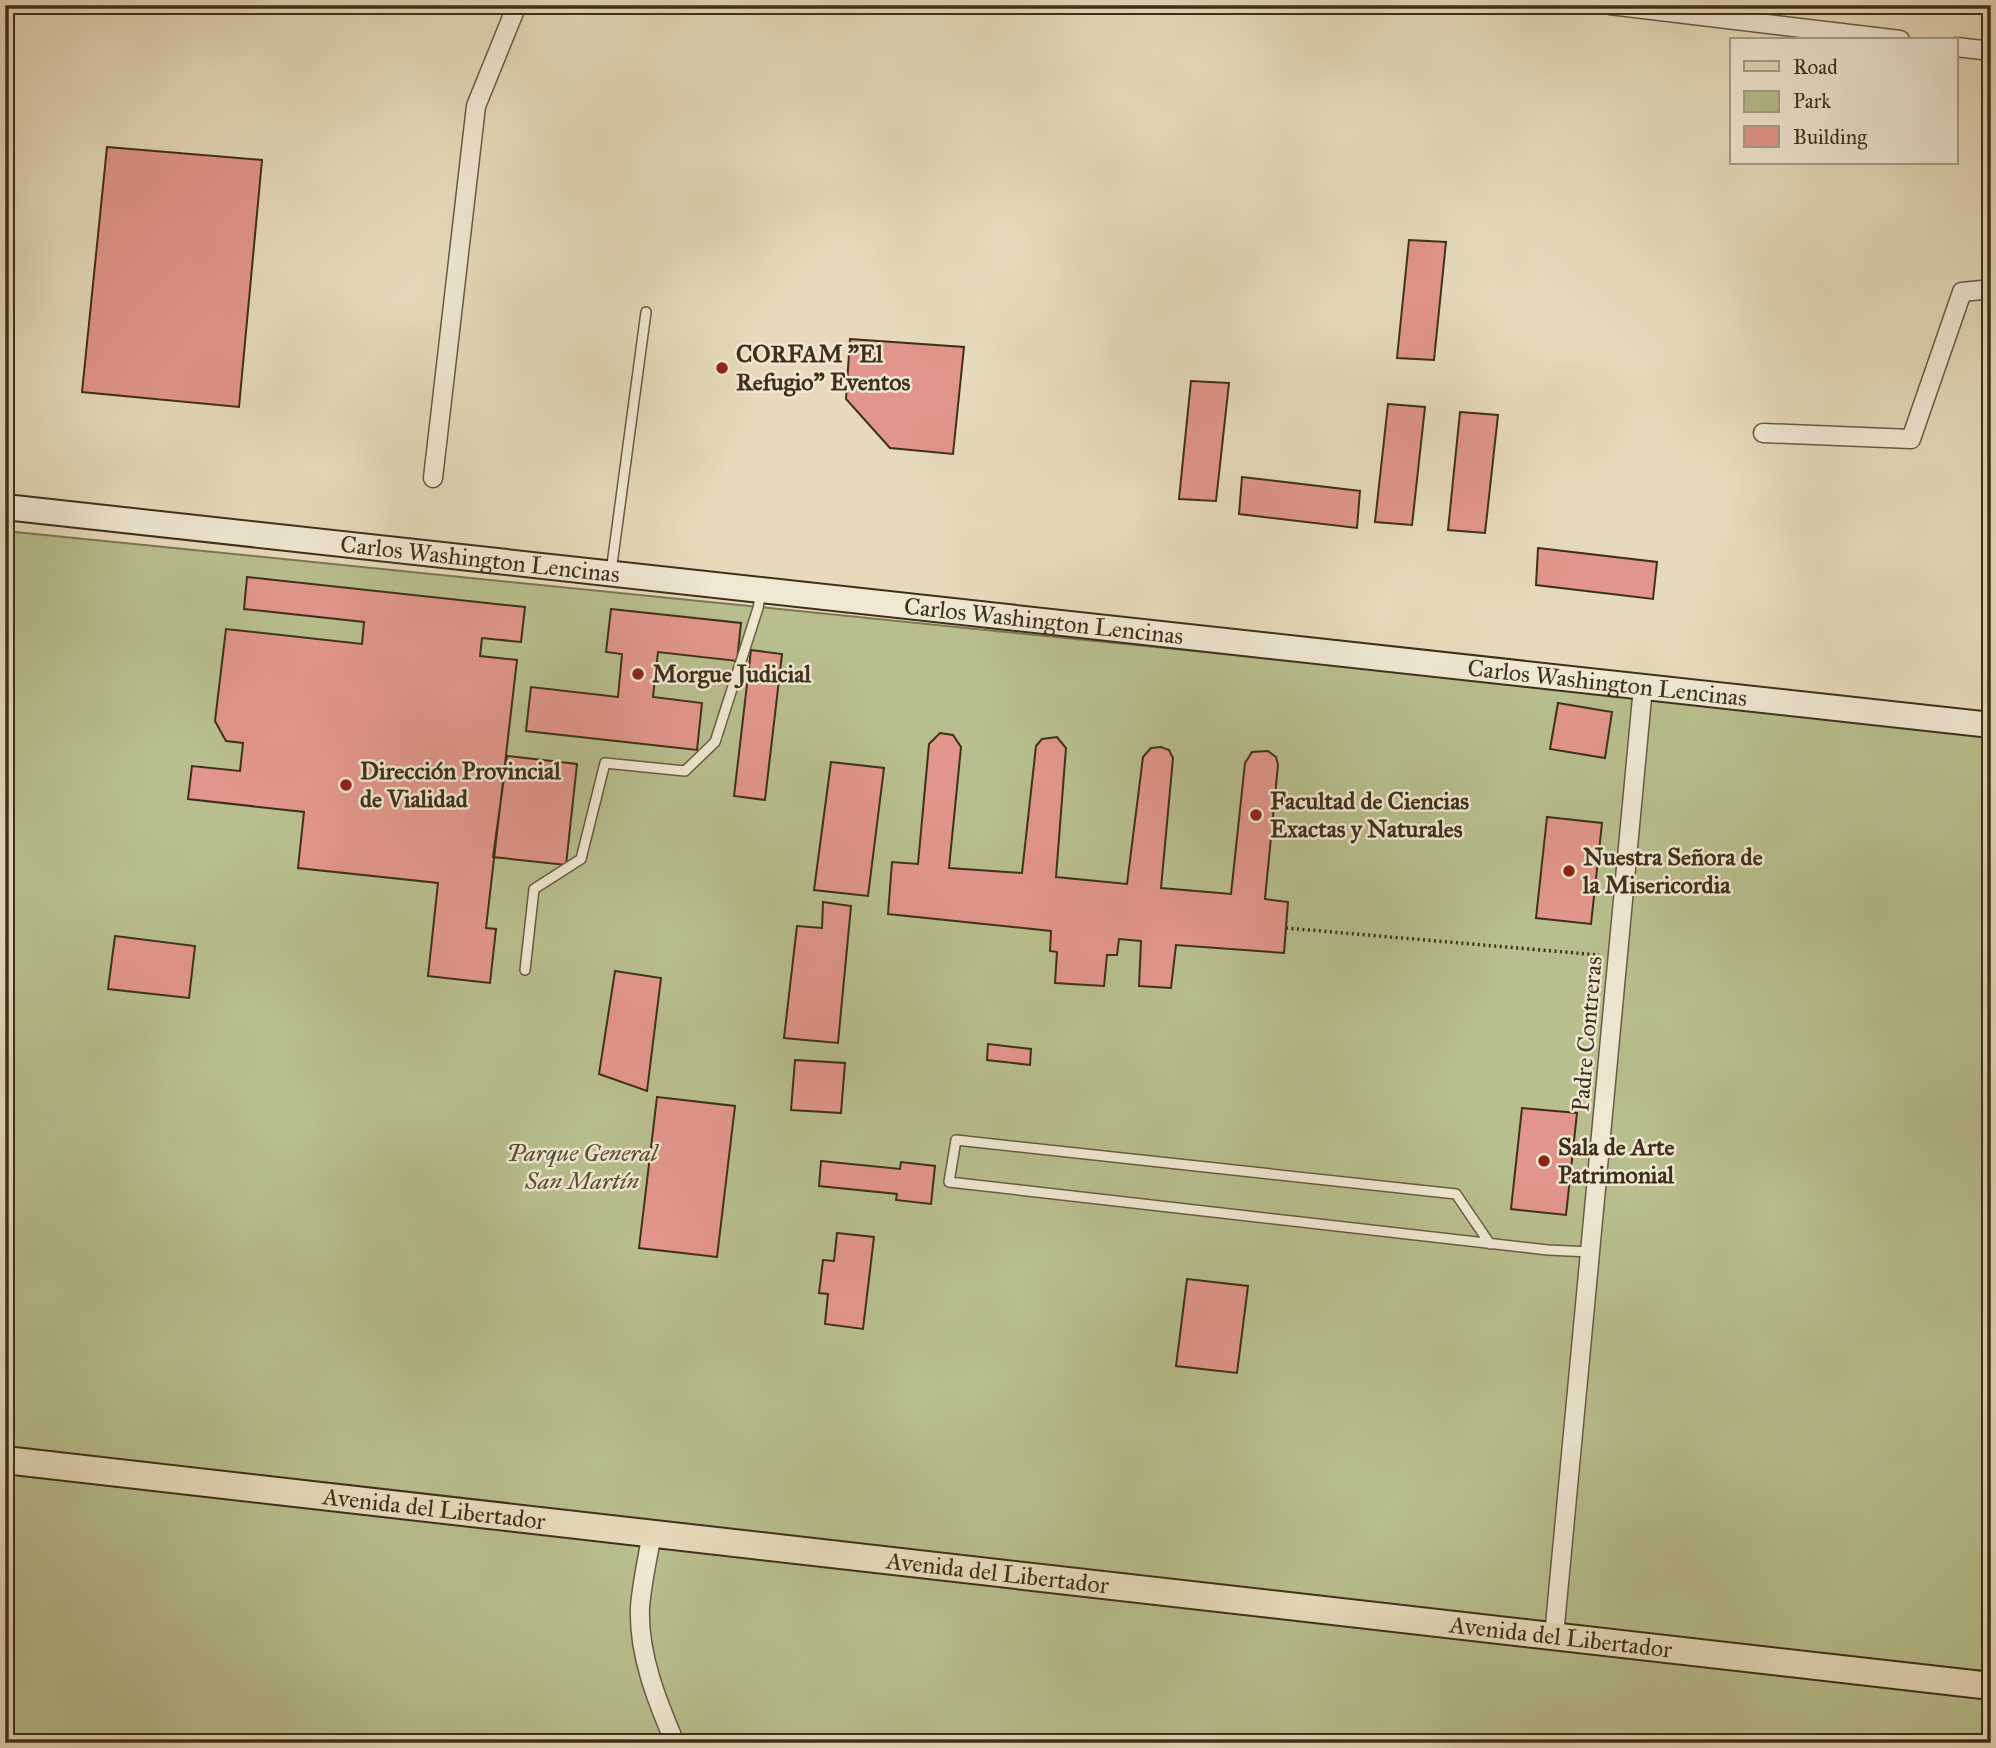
<svg xmlns="http://www.w3.org/2000/svg" width="1996" height="1748" viewBox="0 0 1996 1748" font-family="'IM FELL Great Primer',serif">
	<style>
		.green { fill: #b8be8d; stroke: #7c7654; stroke-width: 2 }
		.building { fill: #e2968b; stroke: #3f2f1a; stroke-width: 2 }
		.lines { fill: none; stroke-linecap: round; stroke-linejoin: round }
		.service-casing { stroke: #695a42; stroke-width: 12 }
		.minor-casing { stroke: #695a42; stroke-width: 21 }
		.secondary-casing { stroke: #3f2f1a; stroke-width: 28 }
		.primary-casing { stroke: #3f2f1a; stroke-width: 30 }
		.path { stroke: #3f2f1a; stroke-width: 3.5; stroke-dasharray: 2 3.5; stroke-linecap: butt }
		.service { stroke: #efe7d2; stroke-width: 9 }
		.minor { stroke: #efe7d2; stroke-width: 18 }
		.secondary { stroke: #efe7d2; stroke-width: 24 }
		.primary { stroke: #e6daba; stroke-width: 26 }
		.poi-dot { fill: #8f2418; stroke: #efe7d2; stroke-width: 2.5 }
		.labels { text-anchor: middle; stroke-width: 5; stroke-linejoin: round; paint-order: stroke }
		.poi-label { font-size: 24px; font-weight: bold; fill: #3f2f1a; stroke: #efe7d2; text-anchor: start }
		.street-label { font-size: 24px; fill: #3f2f1a; stroke: #efe7d2 }
		.park-label { font-size: 24px; font-style: italic; fill: #574c31; stroke: #efe7d2 }
	</style>
	<rect width="100%" height="100%" fill="#e6daba"/>
	<filter id="stains"><feTurbulence type="fractalNoise" baseFrequency=".00286" numOctaves="4"/><feColorMatrix values="0 0 0 0 .2 0 0 0 0 .09 0 0 0 0 .02 0 0 0 .5 -.17"/></filter>
	<radialGradient id="worn" r=".72"><stop offset=".6" stop-color="#630" stop-opacity="0"/><stop offset="1" stop-color="#630" stop-opacity=".3"/></radialGradient>
	<path class="green" d="M 5,531 L 1681,700 L 1991,736 L 1991,1743 L 5,1743 Z"/>
	<path class="building" d="M 107,147 L 262,160 L 239,407 L 82,392 Z
		M 1409,240 L 1446,242 L 1434,360 L 1397,358 Z
		M 850,339 L 964,347 L 953,454 L 890,448 L 846,399 Z
		M 1191,381 L 1229,383 L 1216,501 L 1179,499 Z
		M 1388,404 L 1425,407 L 1412,525 L 1375,522 Z
		M 1460,412 L 1498,415 L 1485,533 L 1448,530 Z
		M 1242,477 L 1360,491 L 1357,528 L 1239,514 Z
		M 1538,548 L 1657,562 L 1653,599 L 1536,585 Z
		M 247,577 L 525,607 L 521,642 L 482,638 L 480,656 L 517,660 L 486,928 L 496,929 L 490,983 L 428,976 L 438,883 L 298,868 L 304,812 L 188,799 L 192,766 L 240,771 L 243,743 L 226,741 L 215,721 L 226,629 L 362,644 L 364,622 L 244,609 Z
		M 611,609 L 741,623 L 737,661 L 658,652 L 653,697 L 702,703 L 697,750 L 526,731 L 531,687 L 618,697 L 622,654 L 606,652 Z
		M 751,650 L 782,654 L 765,800 L 734,796 Z
		M 1558,703 L 1612,712 L 1605,758 L 1550,749 Z
		M 940,733 L 953,735 L 961,747 L 949,868 L 1022,873 L 1036,746 L 1042,739 L 1057,737 L 1066,748 L 1056,877 L 1127,884 L 1143,757 L 1151,748 L 1161,747 L 1169,750 L 1173,758 L 1161,888 L 1231,894 L 1245,763 L 1252,752 L 1268,751 L 1276,757 L 1278,765 L 1265,899 L 1288,902 L 1284,953 L 1176,945 L 1171,988 L 1139,986 L 1141,941 L 1119,939 L 1117,955 L 1107,955 L 1104,986 L 1055,983 L 1057,952 L 1050,951 L 1051,931 L 888,914 L 892,862 L 918,864 L 929,744 Z
		M 507,756 L 577,764 L 566,865 L 493,857 Z
		M 831,762 L 884,768 L 868,896 L 814,890 Z
		M 1547,817 L 1602,823 L 1591,924 L 1536,918 Z
		M 823,902 L 851,906 L 838,1043 L 784,1038 L 797,926 L 822,928 Z
		M 115,936 L 195,946 L 189,998 L 108,989 Z
		M 615,971 L 661,978 L 647,1091 L 599,1074 Z
		M 988,1044 L 1031,1049 L 1030,1065 L 987,1060 Z
		M 795,1060 L 845,1063 L 841,1113 L 791,1110 Z
		M 657,1097 L 735,1106 L 717,1257 L 639,1248 Z
		M 1522,1108 L 1577,1113 L 1566,1215 L 1511,1209 Z
		M 821,1161 L 900,1169 L 901,1162 L 935,1166 L 931,1204 L 896,1200 L 897,1194 L 819,1186 Z
		M 837,1233 L 874,1237 L 863,1329 L 825,1324 L 828,1294 L 819,1293 L 823,1260 L 834,1261 Z
		M 1187,1279 L 1248,1286 L 1237,1373 L 1176,1366 Z"/>
	<g class="lines">
		<defs>
			<path id="service" d="M 611,572 L 646,312
				M 525,970 L 534,889 L 581,859 L 605,763 L 685,771 L 715,742 L 758,608 L 761,592
				M 1490,1244 L 1456,1194 L 956,1140 L 949,1182 L 1548,1250 L 1591,1252"/>
			<path id="minor" d="M 1610,5 L 1900,40
				M 1956,47 L 1991,51
				M 1763,433 L 1911,439 L 1962,292 L 1991,289
				M 433,478 L 476,106 L 517,5
				M 652,1532 C 648,1557 642,1582 640,1607 C 638,1654 657,1701 675,1743
				M 1554,1636 L 1643,687"/>
			<g id="secondary">
				<path id="s1" d="M 5,507 L 1991,725"/>
			</g>
			<g id="primary">
				<path id="s2" d="M 5,1460 L 1991,1686"/>
			</g>
		</defs>
		<use href="#service" class="service-casing"/>
		<use href="#minor" class="minor-casing"/>
		<use href="#secondary" class="secondary-casing"/>
		<use href="#primary" class="primary-casing"/>
		<path class="path" d="M 1286,928 L 1599,955"/>
		<use href="#service" class="service"/>
		<use href="#minor" class="minor"/>
		<use href="#secondary" class="secondary"/>
		<use href="#primary" class="primary"/>
	</g>
	<g class="poi-dot">
		<circle cx="722" cy="368" r="7"/>
		<circle cx="638" cy="674" r="7"/>
		<circle cx="346" cy="785" r="7"/>
		<circle cx="1256" cy="815" r="7"/>
		<circle cx="1569" cy="871" r="7"/>
		<circle cx="1544" cy="1161" r="7"/>
	</g>
	<g class="labels">
		<g class="poi-label">
			<text x="736" y="362">CORFAM "El<tspan x="736" dy="28">Refugio" Eventos</tspan></text>
			<text x="652" y="682">Morgue Judicial</text>
			<text x="360" y="779">Dirección Provincial<tspan x="360" dy="28">de Vialidad</tspan></text>
			<text x="1270" y="809">Facultad de Ciencias<tspan x="1270" dy="28">Exactas y Naturales</tspan></text>
			<text x="1583" y="865">Nuestra Señora de<tspan x="1583" dy="28">la Misericordia</tspan></text>
			<text x="1558" y="1155">Sala de Arte<tspan x="1558" dy="28">Patrimonial</tspan></text>
		</g>
		<g class="street-label">
			<text dy="8" stroke="none"><textPath href="#s1" startOffset="478">Carlos Washington Lencinas</textPath></text>
			<text dy="8" stroke="none"><textPath href="#s1" startOffset="1045">Carlos Washington Lencinas</textPath></text>
			<text dy="8" stroke="none"><textPath href="#s1" startOffset="1612">Carlos Washington Lencinas</textPath></text>
			<text transform="translate(1587 1034) rotate(-85)" y="8">Padre Contreras</text>
			<text dy="8" stroke="none"><textPath href="#s2" startOffset="432">Avenida del Libertador</textPath></text>
			<text dy="8" stroke="none"><textPath href="#s2" startOffset="999">Avenida del Libertador</textPath></text>
			<text dy="8" stroke="none"><textPath href="#s2" startOffset="1566">Avenida del Libertador</textPath></text>
		</g>
		<g class="park-label">
			<text x="582" y="1161">Parque General<tspan x="582" dy="28">San Martín</tspan></text>
		</g>
	</g>
	<rect width="1996" height="1748" fill="none" stroke="#e6daba" stroke-width="28"/>
	<rect x="7" y="7" width="1982" height="1734" fill="none" stroke="#3f2f1a" stroke-width="3.5"/>
	<rect x="14" y="14" width="1968" height="1720" fill="none" stroke="#3f2f1a" stroke-width="2"/>
	<rect x="1730" y="38" width="228" height="126" fill="#efe7d2" stroke="#a99d88" stroke-width="2"/>
	<rect x="1744" y="61" width="35" height="10" fill="#e6daba" stroke="#a99d88" stroke-width="2"/>
	<text x="1793" y="74" font-size="21" fill="#3f2f1a">Road</text>
	<rect x="1744" y="91" width="35" height="21" fill="#b8be8d" stroke="#a99d88" stroke-width="2"/>
	<text x="1793" y="108" font-size="21" fill="#3f2f1a">Park</text>
	<rect x="1744" y="126" width="35" height="21" fill="#e2968b" stroke="#a99d88" stroke-width="2"/>
	<text x="1793" y="144" font-size="21" fill="#3f2f1a">Building</text>
	<rect width="100%" height="100%" filter="url(#stains)"/>
	<rect width="100%" height="100%" fill="url(#worn)"/>
</svg>
